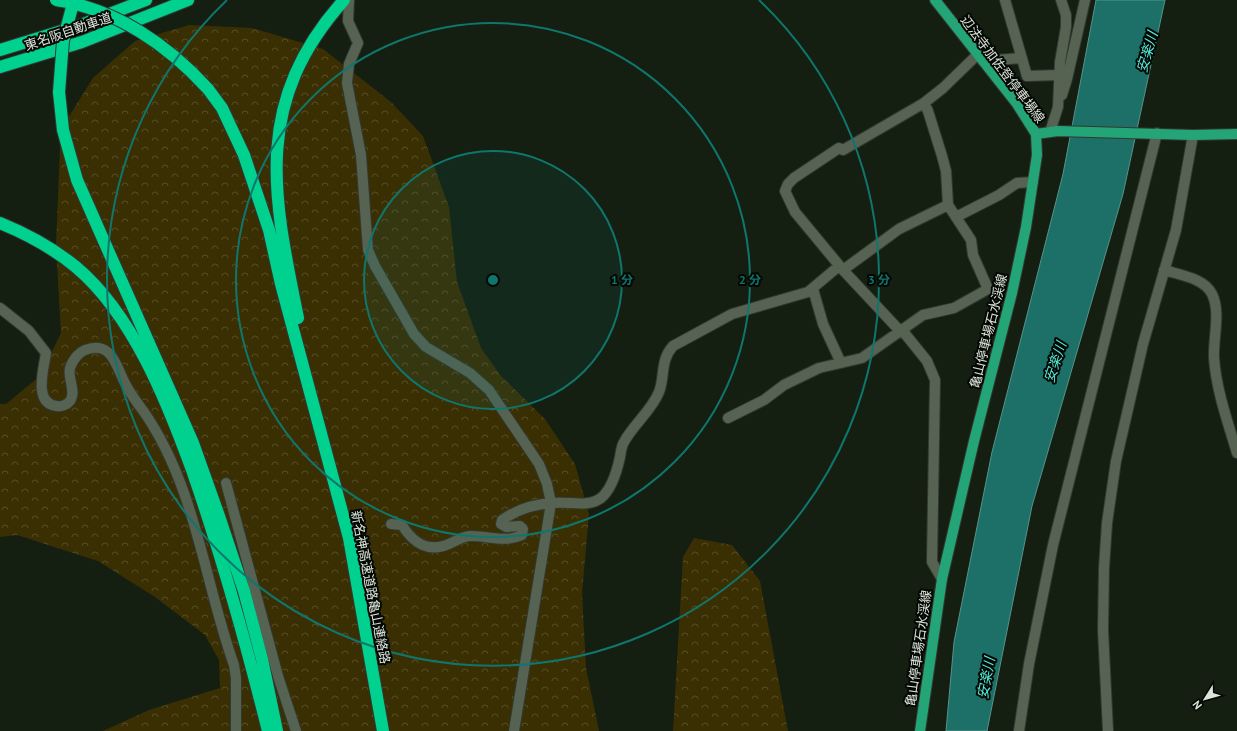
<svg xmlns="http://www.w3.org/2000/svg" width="1237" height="731" viewBox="0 0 1237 731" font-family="'PT Sans','Noto Sans JP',sans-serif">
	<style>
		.forest { fill: url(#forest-crowns) }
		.water { fill: #1c7067; stroke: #56938a }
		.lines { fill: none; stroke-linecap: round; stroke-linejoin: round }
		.minor-casing { stroke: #323931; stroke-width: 12 }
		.major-casing { stroke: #323931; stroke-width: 12 }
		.highway-casing { stroke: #323931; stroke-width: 14 }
		.minor { stroke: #566352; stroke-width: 10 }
		.major { stroke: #23a577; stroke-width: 10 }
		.highway { stroke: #01d18f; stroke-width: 12 }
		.highway-bridge-casing { stroke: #323931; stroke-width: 14; stroke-linecap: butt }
		.highway-bridge { stroke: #01d18f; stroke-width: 12 }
		.ring { fill: none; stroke: #0f766e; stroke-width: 2 }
		.labels { text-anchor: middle; stroke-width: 4; stroke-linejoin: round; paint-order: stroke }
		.street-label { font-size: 13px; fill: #dce4da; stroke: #040804 }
		.water-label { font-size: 14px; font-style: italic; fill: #55ebd9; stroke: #040804 }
		.centre { fill: #0f766e; stroke: #040804; stroke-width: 2 }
		.ring-label { font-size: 12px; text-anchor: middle; font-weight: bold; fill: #0f766e; stroke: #040804; stroke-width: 4; stroke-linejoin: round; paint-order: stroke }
	</style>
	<defs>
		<pattern id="forest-crowns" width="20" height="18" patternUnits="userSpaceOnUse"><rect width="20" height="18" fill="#3a2f03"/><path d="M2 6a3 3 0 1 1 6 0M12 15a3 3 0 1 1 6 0" fill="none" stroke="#564d27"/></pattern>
	</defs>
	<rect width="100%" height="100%" fill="#141f11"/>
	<path class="forest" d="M 189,25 L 252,28 L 323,49 L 391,102 L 423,136 L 449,207 L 457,282 L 481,348 L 501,376 L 545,419 L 575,464 L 589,514 L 582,593 L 586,668 L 599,731 L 103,731 L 149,710 L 220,688 L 219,660 L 205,635 L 155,597 L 98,561 L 17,535 L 0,537 L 0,404 L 6,404 L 40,376 L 61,333 L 56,246 L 60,148 L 68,118 L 93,78 L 135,41 Z
		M 694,538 L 732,545 L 760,581 L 788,731 L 673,731 L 683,557 Z"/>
	<path class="water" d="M 1096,0 L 1165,0 L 1123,194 L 1032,506 L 987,731 L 946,731 L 954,642 L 992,452 L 1063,174 Z"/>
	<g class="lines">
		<defs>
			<path id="minor" d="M 349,0 L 348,21 L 358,43 L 349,64 L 347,83 L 361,155 L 368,250 L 375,266 L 414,334 L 426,347 L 470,373 L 489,390 L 539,464 L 547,484 L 551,503 L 514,731
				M 1005,0 L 1027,76 L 1059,75
				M 983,61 L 1022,58
				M 1062,95 L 1067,79 L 1085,0
				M 1050,132 L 1058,107 L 1060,62 L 1066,27 L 1066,15 L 1061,0
				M 956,217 L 999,195 L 1017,183 L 1033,182
				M 843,270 L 899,229 L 948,205
				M 1164,270 C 1180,275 1204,278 1212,294 C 1221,312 1213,338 1214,358 C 1216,389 1228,423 1237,453
				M 813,289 L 823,324 L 841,363
				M 0,308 L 29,331 L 46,353 C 44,368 33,403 56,406 C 61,407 67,405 70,401 C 77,391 67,378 70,368 C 72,361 78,353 85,350 C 114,339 117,371 127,387 C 132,396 138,404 144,412 C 196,487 204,581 234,665 L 236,678 L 236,731
				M 902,330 L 927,361 L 935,380 L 932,562 L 942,579
				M 900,331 L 843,270 L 795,212 L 785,191 L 788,184 L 794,178 L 839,148 L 843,150 L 924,103 L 943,88 L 977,55
				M 728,418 L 764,400 L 784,385 L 819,368 L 862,358 L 923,315 L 954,308 L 988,289 L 973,255 L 971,240 L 948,205 L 946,171 L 942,156 L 928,111 L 924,103
				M 226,483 L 278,676 L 296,731
				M 391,524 L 402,525 C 413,543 429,554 451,543 C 458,540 463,536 471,536 C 489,536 505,543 522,535 L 523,529 L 520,526 L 506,527 L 501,524 L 502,520 C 516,510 535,504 553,503 C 568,501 588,508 601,498 C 612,489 617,471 620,457 C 621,452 621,447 624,442 C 633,425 652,410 659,392 C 665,377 660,360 673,346 L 732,314 L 808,292 L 839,266
				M 1019,731 L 1029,664 L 1053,545 L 1157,133
				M 1108,731 L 1103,630 L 1104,568 L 1107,523 L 1116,461 L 1143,344 L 1176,230 L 1193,135"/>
			<path id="major" d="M 935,0 L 1017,104 L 1036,134
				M 920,731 L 942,579 L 974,441 L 1012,293 L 1026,227 L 1037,155 L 1036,134 L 1058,131 L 1193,135 L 1237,134"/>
			<path id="highway" d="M 0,50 L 78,26 L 146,0
				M 0,67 L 82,42 L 188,0
				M 208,89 L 222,108 L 244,155 L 269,230 L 281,284 L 349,538 L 383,731
				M 59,92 L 63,130 L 77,180 L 193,443 L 219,516 L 244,591 L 262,659 L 277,731
				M 0,223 C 27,234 53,248 76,267 C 133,315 167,401 192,470 C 222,556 246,643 268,731
				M 298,318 C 273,195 252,103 344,0"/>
		</defs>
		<use href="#minor" class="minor-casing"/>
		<use href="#major" class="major-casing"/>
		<use href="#highway" class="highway-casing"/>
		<use href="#minor" class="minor"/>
		<use href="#major" class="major"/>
		<use href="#highway" class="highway"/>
		<defs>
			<path id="highway-bridge" d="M 56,0 C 116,9 168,45 208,89
				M 59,92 L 63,41 L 74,0"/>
		</defs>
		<use href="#highway-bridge" class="highway-bridge-casing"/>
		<use href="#highway-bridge" class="highway-bridge"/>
	</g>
	<circle cx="493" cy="280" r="129" fill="#0f766e" fill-opacity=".12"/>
	<g class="ring">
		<circle cx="493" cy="280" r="129"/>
		<circle cx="493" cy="280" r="257"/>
		<path d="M759 0A386 386 0 1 1 227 0"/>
	</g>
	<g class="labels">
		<g class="street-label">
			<text transform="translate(68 31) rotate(-19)" y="5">東名阪自動車道</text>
			<text transform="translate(1003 69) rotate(53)" y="5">辺法寺加佐登停車場線</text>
			<text transform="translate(988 331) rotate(-76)" y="5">亀山停車場石水渓線</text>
			<text transform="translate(371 587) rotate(79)" y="5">新名神高速道路亀山連絡路</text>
			<text transform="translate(918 648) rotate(-82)" y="5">亀山停車場石水渓線</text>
		</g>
		<g class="water-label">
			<text transform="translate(1147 52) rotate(-74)" y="5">安楽川</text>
			<text transform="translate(1055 362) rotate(-72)" y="5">安楽川</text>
			<text transform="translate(986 678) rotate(-80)" y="5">安楽川</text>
		</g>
	</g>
	<circle cx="493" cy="280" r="6" class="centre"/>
	<g class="ring-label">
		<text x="622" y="284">1 分</text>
		<text x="750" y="284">2 分</text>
		<text x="879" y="284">3 分</text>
	</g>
	<g transform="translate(1205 699) rotate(233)" stroke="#040804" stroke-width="3" paint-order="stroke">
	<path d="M0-3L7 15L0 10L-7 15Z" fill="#dce4da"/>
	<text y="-6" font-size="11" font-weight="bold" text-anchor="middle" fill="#dce4da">N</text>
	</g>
</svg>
